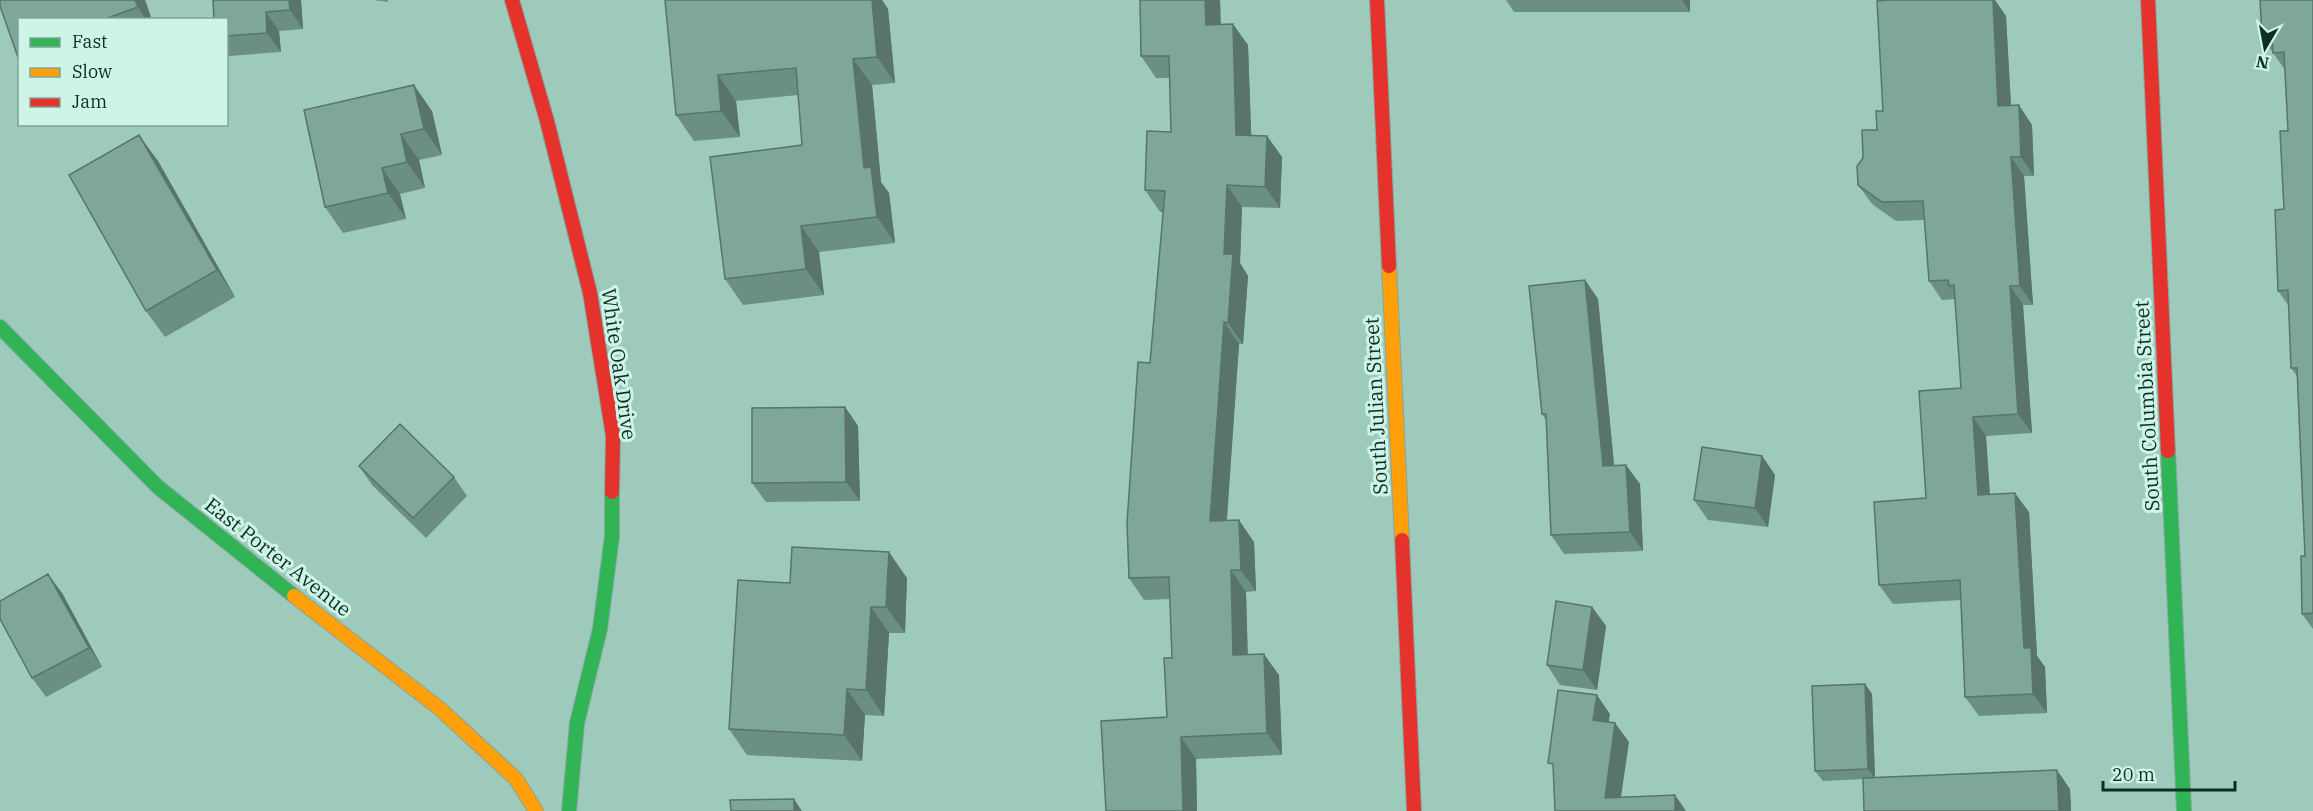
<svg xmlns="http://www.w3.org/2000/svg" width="2313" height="811" viewBox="0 0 2313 811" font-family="'IBM Plex Serif',serif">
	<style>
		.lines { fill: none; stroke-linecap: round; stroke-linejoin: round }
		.fast-casing { stroke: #84a79c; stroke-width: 16 }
		.slow-casing { stroke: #84a79c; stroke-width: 16 }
		.jam-casing { stroke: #84a79c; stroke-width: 16 }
		.fast { stroke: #30b455; stroke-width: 14 }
		.slow { stroke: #ff9f0a; stroke-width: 14 }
		.jam { stroke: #e5322d; stroke-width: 14 }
		.wall { fill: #6c8f84 }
		.shaded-wall { fill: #58746c }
		.building { fill: #7ea69a; stroke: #58746c; stroke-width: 1.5 }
		.labels { text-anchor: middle; stroke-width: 6; stroke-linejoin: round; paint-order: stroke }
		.street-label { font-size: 20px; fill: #0c2f25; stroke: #cdf4e6 }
	</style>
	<rect width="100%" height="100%" fill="#9ecabc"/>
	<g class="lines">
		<defs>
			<path id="fast" d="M 0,327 L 158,487 L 294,596
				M 2168,451 L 2184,811
				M 569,811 L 577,723 L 600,629 L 612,536 L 612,492"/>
			<path id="slow" d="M 1389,266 L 1402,540
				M 294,596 L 439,708 L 516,779 L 536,811"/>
			<path id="jam" d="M 512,0 L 547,121 L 590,293 L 613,436 L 612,492
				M 1377,0 L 1389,266
				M 2148,0 L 2168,451
				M 1402,540 L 1414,811"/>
		</defs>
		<use href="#fast" class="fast-casing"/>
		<use href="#slow" class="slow-casing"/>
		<use href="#jam" class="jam-casing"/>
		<use href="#fast" class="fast"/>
		<use href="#slow" class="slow"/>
		<use href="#jam" class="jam"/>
	</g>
	<path class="wall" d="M 145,0 L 152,20 L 20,20 Z
		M 301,0 L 303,29 L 279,31 L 281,52 L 229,56 L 226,53 L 226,20 Z
		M 373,0 L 388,0 L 388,2 Z
		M 665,0 L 882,0 L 888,9 L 895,83 L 872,85 L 881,182 L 889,193 L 895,243 L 819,252 L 824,295 L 743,305 L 725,279 L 802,145 L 798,95 L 736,101 L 740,137 L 694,141 L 676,115 Z
		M 1140,0 L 1220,0 L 1221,24 L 1248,45 L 1251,135 L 1267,136 L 1282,157 L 1280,208 L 1242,207 L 1240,263 L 1248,276 L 1243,344 L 1239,344 L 1227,521 L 1254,542 L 1256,591 L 1246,592 L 1248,655 L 1279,675 L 1282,755 L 1196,759 L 1197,811 L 1106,811 L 1167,717 L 1172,658 L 1170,599 L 1144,600 L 1129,578 L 1150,363 L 1163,212 L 1160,212 L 1145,190 L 1171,132 L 1170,78 L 1156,78 L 1141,56 Z
		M 1506,0 L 1690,0 L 1690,12 L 1514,12 Z
		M 2313,0 L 2313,629 L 2302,614 L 2305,556 L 2297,376 L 2291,368 L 2289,306 L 2278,291 L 2288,131 L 2285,70 L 2262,37 Z
		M 2006,16 L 2011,106 L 2032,125 L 2034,176 L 2024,176 L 2033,305 L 2023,305 L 2032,433 L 1986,436 L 1990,494 L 2029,512 L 2037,656 L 2045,667 L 2047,713 L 1979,716 L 1965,697 L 1961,600 L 1893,604 L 1879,585 L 1926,498 L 1961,388 L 1955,299 L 1942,300 L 1929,281 L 1924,220 L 1896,221 L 1872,204 L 1858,185 L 1863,158 L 1877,130 L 1883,111 Z
		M 304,110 L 432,111 L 442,155 L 419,160 L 425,188 L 400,194 L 406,219 L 343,233 L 325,207 Z
		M 158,161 L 235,297 L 165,337 L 146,311 Z
		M 1585,280 L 1598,299 L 1614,465 L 1640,484 L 1643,551 L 1564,554 L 1551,535 L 1546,420 L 1542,414 Z
		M 845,407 L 858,426 L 860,501 L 766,502 L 752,483 Z
		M 1762,456 L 1775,475 L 1768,527 L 1708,520 L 1694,500 Z
		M 359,466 L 454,477 L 467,496 L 426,538 L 372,485 Z
		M 907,578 L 905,633 L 889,633 L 884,716 L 865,715 L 862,761 L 747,755 L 729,729 L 790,583 Z
		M 62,593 L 102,667 L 46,697 L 32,678 Z
		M 1592,607 L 1606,626 L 1597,690 L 1560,685 L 1547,665 Z
		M 1865,684 L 1872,694 L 1875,777 L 2070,789 L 2071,811 L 1864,811 L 1863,779 L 1823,781 L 1815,771 Z"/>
	<path class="shaded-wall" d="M 135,0 L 145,0 L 152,20 L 146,20 L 138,7 Z
		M 289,0 L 301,0 L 303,29 L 290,10 Z
		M 872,0 L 882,0 L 888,9 L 895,83 L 877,57 Z
		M 1205,0 L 1220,0 L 1221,47 L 1206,25 Z
		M 1682,0 L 1690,0 L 1690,12 Z
		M 1993,0 L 1995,0 L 2006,16 L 2012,125 L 1998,106 Z
		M 266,12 L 279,31 L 281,52 L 267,33 Z
		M 1233,24 L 1248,45 L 1252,156 L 1236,135 Z
		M 853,59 L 872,85 L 881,182 L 889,193 L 895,243 L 877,217 L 864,168 Z
		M 718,75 L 736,101 L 740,137 L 721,111 Z
		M 414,85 L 432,111 L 442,155 L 424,129 Z
		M 2019,105 L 2032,125 L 2034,176 L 2021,157 Z
		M 401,134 L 419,160 L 425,188 L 407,162 Z
		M 139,135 L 158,161 L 235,297 L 217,270 Z
		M 1267,136 L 1282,157 L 1280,208 L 1265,187 Z
		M 2011,157 L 2024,176 L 2033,305 L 2020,286 Z
		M 382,168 L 400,194 L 406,219 L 388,193 Z
		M 1227,185 L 1242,207 L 1240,263 L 1248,276 L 1243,344 L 1228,323 L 1224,254 Z
		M 801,226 L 819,252 L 824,295 L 806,269 Z
		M 1585,280 L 1598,299 L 1616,485 L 1603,466 Z
		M 2010,286 L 2023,305 L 2032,433 L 2018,414 Z
		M 1224,322 L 1239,344 L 1225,543 L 1210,521 Z
		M 845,407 L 858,426 L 860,501 L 846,482 Z
		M 1973,417 L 1986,436 L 1991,514 L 1978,495 Z
		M 1762,456 L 1775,475 L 1768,527 L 1755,508 Z
		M 1626,465 L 1640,484 L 1643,551 L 1630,532 Z
		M 2015,493 L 2029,512 L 2037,656 L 2045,667 L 2047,713 L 2033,694 L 2024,648 Z
		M 1239,520 L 1254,542 L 1256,591 L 1241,570 Z
		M 889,552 L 907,578 L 905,633 L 886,607 Z
		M 1231,570 L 1246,592 L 1248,677 L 1233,655 Z
		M 48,574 L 62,593 L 102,667 L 89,648 Z
		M 871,607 L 889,633 L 884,716 L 866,690 Z
		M 1592,607 L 1606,626 L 1597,690 L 1583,670 Z
		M 1264,654 L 1279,675 L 1282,755 L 1267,733 Z
		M 1865,684 L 1872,694 L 1875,779 L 1868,769 Z
		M 847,689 L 865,715 L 862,761 L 844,735 Z
		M 1597,695 L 1610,714 L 1606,739 L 1593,720 Z
		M 1615,723 L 1629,742 L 1619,811 L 1605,798 Z
		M 1181,737 L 1196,759 L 1197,811 L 1183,811 Z
		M 2057,770 L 2070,789 L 2071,811 L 2059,811 Z
		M 1675,795 L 1686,811 L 1675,811 Z
		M 794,799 L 802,811 L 794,811 Z"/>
	<path class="building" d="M 0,0 L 135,0 L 138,7 L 102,20 L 20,20 L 20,63 L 0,6 Z
		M 213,0 L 289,0 L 290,10 L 266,12 L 267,33 L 226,36 L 226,20 L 214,20 Z
		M 665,0 L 872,0 L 877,57 L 853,59 L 864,168 L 871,167 L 877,217 L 801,226 L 806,269 L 725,279 L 710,157 L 802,145 L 796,68 L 718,75 L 721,111 L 676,115 Z
		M 1140,0 L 1205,0 L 1206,25 L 1233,24 L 1236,135 L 1267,136 L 1265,187 L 1227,185 L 1224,254 L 1233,254 L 1228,323 L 1224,322 L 1210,521 L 1239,520 L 1241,570 L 1231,570 L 1233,655 L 1264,654 L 1267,733 L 1181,737 L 1183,811 L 1106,811 L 1101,721 L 1167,717 L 1164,658 L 1172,658 L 1169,577 L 1129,578 L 1127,523 L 1138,362 L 1150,363 L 1165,191 L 1145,190 L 1147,131 L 1171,132 L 1169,56 L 1141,56 Z
		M 1889,0 L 1993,0 L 1998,106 L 2019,105 L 2021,157 L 2011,157 L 2020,286 L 2010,286 L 2018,414 L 1973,417 L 1978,495 L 2015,493 L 2024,648 L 2031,648 L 2033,694 L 1965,697 L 1960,580 L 1879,585 L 1874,502 L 1926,498 L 1919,391 L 1961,388 L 1954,285 L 1949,286 L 1948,280 L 1929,281 L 1923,201 L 1882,202 L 1858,185 L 1857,166 L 1863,158 L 1862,130 L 1877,130 L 1876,111 L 1883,111 L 1877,1 Z
		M 2260,0 L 2313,0 L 2313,613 L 2302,614 L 2301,556 L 2305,556 L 2297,368 L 2291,368 L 2288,290 L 2278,291 L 2275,210 L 2284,209 L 2280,131 L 2288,131 L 2284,52 L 2273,53 L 2272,37 L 2262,37 Z
		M 414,85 L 424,129 L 401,134 L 407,162 L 382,168 L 388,193 L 325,207 L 304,110 Z
		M 139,135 L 217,270 L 146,311 L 69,175 Z
		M 1585,280 L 1603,466 L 1626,465 L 1630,532 L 1551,535 L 1546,414 L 1542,414 L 1529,286 Z
		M 845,407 L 846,482 L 752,483 L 752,408 Z
		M 400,424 L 454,477 L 413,518 L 359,466 Z
		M 1702,447 L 1762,456 L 1755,508 L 1694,500 Z
		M 792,547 L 889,552 L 886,607 L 871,607 L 866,690 L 847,689 L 844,735 L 729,729 L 738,580 L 790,583 Z
		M 48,574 L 89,648 L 32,678 L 0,619 L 0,601 Z
		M 1556,601 L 1592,607 L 1583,670 L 1547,665 Z
		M 1865,684 L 1868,769 L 1815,771 L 1812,686 Z
		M 1558,690 L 1597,695 L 1593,720 L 1615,723 L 1605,798 L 1675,795 L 1675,811 L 1555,811 L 1553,764 L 1548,763 Z
		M 2057,770 L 2059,811 L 1864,811 L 1863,778 Z
		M 794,799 L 794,811 L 731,811 L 730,800 Z"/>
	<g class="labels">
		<g class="street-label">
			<text transform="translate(619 364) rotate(82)" y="7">White Oak Drive</text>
			<text transform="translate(1376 406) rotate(-93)" y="7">South Julian Street</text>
			<text transform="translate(2147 406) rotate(-93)" y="7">South Columbia Street</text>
			<text transform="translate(278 557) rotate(38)" y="7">East Porter Avenue</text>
		</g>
	</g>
	<rect x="18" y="18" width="210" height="108" fill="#cdf4e6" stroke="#80a599" stroke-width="1.5"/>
	<rect x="30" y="38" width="30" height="9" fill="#30b455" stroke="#80a599" stroke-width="1.5"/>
	<text x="72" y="48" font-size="18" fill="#0c2f25">Fast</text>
	<rect x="30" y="68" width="30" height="9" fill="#ff9f0a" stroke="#80a599" stroke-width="1.5"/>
	<text x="72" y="78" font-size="18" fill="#0c2f25">Slow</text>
	<rect x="30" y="98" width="30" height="9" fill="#e5322d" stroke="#80a599" stroke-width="1.5"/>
	<text x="72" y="108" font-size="18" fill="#0c2f25">Jam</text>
	<g transform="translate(2265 48) rotate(190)" stroke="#cdf4e6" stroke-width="4.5" paint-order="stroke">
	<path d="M0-4.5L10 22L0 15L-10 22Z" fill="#0c2f25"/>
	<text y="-9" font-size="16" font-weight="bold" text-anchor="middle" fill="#0c2f25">N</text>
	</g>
	<path d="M2103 781v9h132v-9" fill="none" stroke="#0c2f25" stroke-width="3"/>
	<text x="2112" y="781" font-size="18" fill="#0c2f25" stroke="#cdf4e6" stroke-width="4.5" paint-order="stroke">20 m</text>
</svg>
